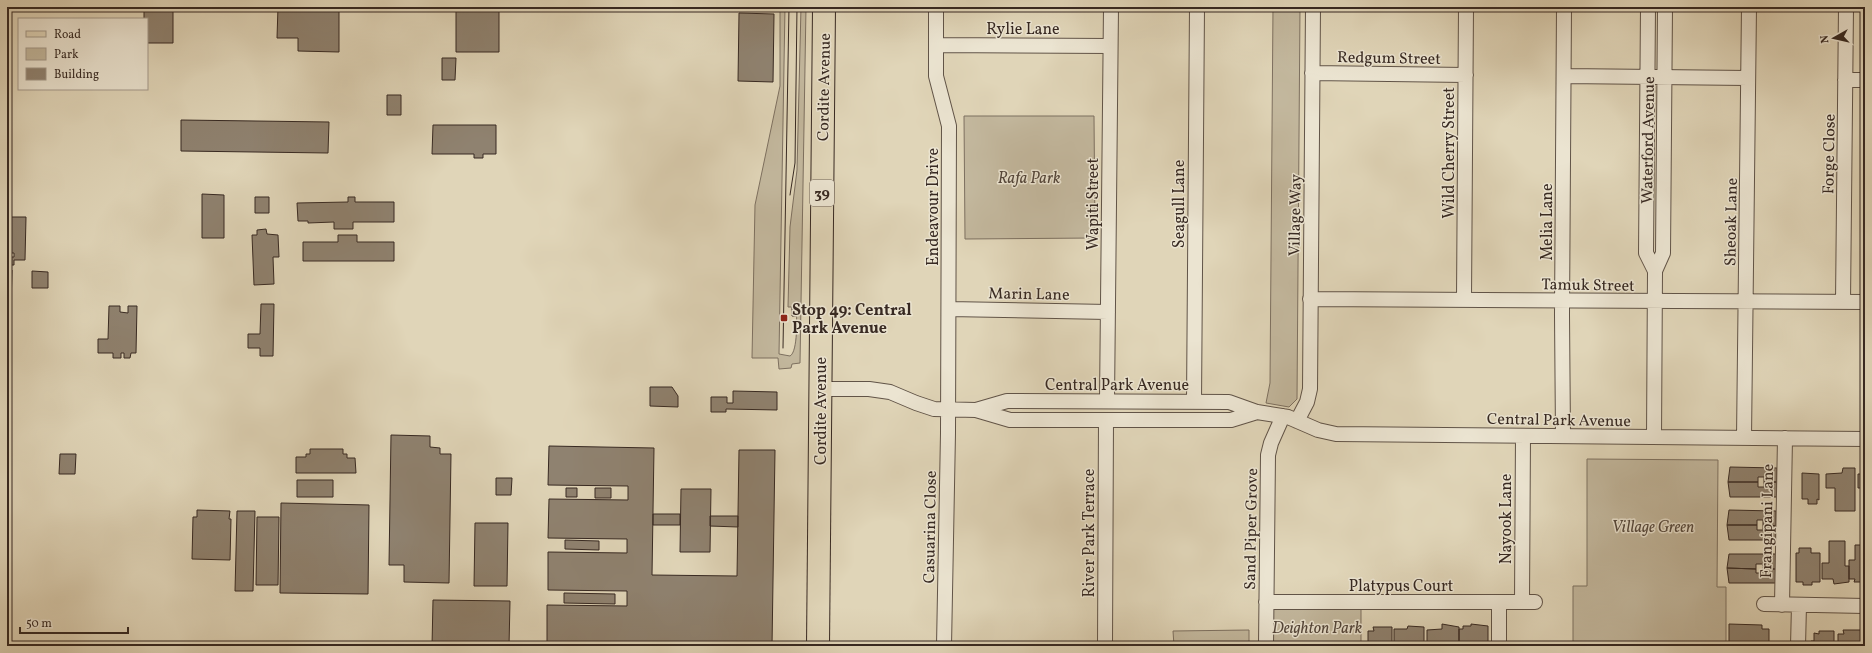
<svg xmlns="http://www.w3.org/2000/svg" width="1872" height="653" viewBox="0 0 1872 653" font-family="Vollkorn,serif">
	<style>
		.green { fill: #c3b89e; stroke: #7d7060 }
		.building { fill: #8f8270; stroke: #372922 }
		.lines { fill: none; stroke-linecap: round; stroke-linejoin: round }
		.street-casing { stroke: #615448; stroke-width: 16 }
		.primary-casing { stroke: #372922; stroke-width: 24 }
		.street { stroke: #ebe4d1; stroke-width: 14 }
		.primary { stroke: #e0d5b8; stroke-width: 22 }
		.tram { stroke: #372922; stroke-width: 1 }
		.poi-dot { fill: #8f2418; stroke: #ebe4d1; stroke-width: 1.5 }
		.labels { text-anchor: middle; stroke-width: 3; stroke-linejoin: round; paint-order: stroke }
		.shield { fill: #ebe4d1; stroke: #6d6156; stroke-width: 1 }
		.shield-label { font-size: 15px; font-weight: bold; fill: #372922 }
		.street-label { font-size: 16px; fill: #372922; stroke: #ebe4d1 }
		.park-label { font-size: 16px; font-style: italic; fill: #53463b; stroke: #ebe4d1 }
		.poi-label { font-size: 16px; font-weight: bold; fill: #372922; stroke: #ebe4d1; text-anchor: start }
	</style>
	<rect width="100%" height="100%" fill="#e0d5b8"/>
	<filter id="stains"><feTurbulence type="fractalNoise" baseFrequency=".005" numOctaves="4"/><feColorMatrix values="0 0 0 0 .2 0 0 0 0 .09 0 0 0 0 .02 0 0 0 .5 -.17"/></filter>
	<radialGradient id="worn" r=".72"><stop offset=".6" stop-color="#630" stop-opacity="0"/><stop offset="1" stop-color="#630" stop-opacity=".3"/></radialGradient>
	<path class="green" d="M 780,7 L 785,7 L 779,354 L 790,356 C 798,352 797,316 796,307 L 788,307 L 790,227 L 797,170 L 801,7 L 806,7 L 800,363 L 792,364 L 791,368 L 779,369 L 778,358 L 752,358 L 755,205 L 780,86 Z
		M 1273,7 L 1300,7 L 1297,399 L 1289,407 L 1266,403 L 1270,383 Z
		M 964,116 L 1094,116 L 1095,238 L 965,239 Z
		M 1587,459 L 1718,460 L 1717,587 L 1726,587 L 1726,646 L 1573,646 L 1573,586 L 1587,586 Z
		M 1273,609 L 1361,609 L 1361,646 L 1273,646 Z
		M 1249,630 L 1249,646 L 1174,646 L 1173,631 Z"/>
	<path class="building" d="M 144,7 L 173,7 L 173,43 L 147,43 L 147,19 L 144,19 Z
		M 278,7 L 339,7 L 339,52 L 298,51 L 298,38 L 277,38 Z
		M 456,7 L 499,7 L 499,52 L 456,52 Z
		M 739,13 L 774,14 L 773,82 L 738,81 Z
		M 442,58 L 456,58 L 455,80 L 442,80 Z
		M 387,95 L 401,95 L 401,115 L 387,115 Z
		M 181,120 L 329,122 L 328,153 L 181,151 Z
		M 433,125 L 496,125 L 496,154 L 483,154 L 483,158 L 474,158 L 474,154 L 432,154 Z
		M 202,194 L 224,195 L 224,238 L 202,238 Z
		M 255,197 L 269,197 L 269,213 L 255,213 Z
		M 348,197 L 355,197 L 355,202 L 394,202 L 394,222 L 353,222 L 353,229 L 334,229 L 334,222 L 308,223 L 308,221 L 298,221 L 297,203 L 348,202 Z
		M 8,217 L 26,217 L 25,260 L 14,260 L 14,265 L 9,265 L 9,270 L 12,270 L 11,306 L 7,306 L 7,257 L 14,257 L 14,253 L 7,253 Z
		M 266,229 L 267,234 L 278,235 L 279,257 L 273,257 L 274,284 L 254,285 L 252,235 L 257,235 L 257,230 Z
		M 338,235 L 357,235 L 357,242 L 394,242 L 394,261 L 303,261 L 303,242 L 338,242 Z
		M 32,271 L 48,272 L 48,288 L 32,288 Z
		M 261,304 L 274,304 L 273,356 L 260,356 L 260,348 L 248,348 L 248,334 L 260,334 Z
		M 109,306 L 120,306 L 120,312 L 128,313 L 128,306 L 137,306 L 136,353 L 131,353 L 130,358 L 124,358 L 124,353 L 121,353 L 121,358 L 113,358 L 113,353 L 98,353 L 98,339 L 108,339 Z
		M 792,307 L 796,307 L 796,316 L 792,316 Z
		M 650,387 L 672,387 L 678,396 L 678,407 L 650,406 Z
		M 733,391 L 777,392 L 777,410 L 726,409 L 726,412 L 711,412 L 711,397 L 727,397 L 727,403 L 733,403 Z
		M 391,435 L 430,436 L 430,447 L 440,448 L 440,454 L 451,454 L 449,583 L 404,582 L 404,565 L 389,565 Z
		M 549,446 L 654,448 L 652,575 L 737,576 L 739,450 L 775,450 L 772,646 L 547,643 L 547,605 L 627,606 L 627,591 L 548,590 L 548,552 L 627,553 L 627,539 L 548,538 L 549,499 L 628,500 L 628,486 L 548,485 Z
		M 310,449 L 343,449 L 343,454 L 347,454 L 347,458 L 355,458 L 356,473 L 296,473 L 296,457 L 306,457 L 306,454 L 310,454 Z
		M 60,454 L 76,454 L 75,474 L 59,474 Z
		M 1730,467 L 1777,468 L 1777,482 L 1764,482 L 1764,477 L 1758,477 L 1758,482 L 1728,482 Z
		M 1843,468 L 1855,468 L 1855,511 L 1835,511 L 1835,488 L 1826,488 L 1826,474 L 1842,473 Z
		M 1802,473 L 1819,474 L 1819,500 L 1817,499 L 1817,504 L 1808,504 L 1808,499 L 1802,499 Z
		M 1858,474 L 1865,474 L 1865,512 L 1863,512 L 1863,488 L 1858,488 Z
		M 496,478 L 512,478 L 511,495 L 496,495 Z
		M 297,480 L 333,480 L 333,497 L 297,497 Z
		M 1728,482 L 1758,482 L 1758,487 L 1764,487 L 1764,482 L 1777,482 L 1777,497 L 1730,497 Z
		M 566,488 L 577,488 L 577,497 L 566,497 Z
		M 595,488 L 611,488 L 611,498 L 595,498 Z
		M 681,489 L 711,489 L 710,552 L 680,552 Z
		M 281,503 L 369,505 L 368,594 L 280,593 Z
		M 197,510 L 230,511 L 229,519 L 231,519 L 230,560 L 192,559 L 193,517 L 197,517 Z
		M 1729,510 L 1776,511 L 1776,526 L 1763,525 L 1763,520 L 1757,520 L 1757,525 L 1727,525 Z
		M 237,511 L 255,511 L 253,591 L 235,591 Z
		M 653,514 L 680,514 L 680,525 L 653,525 Z
		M 710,516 L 738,516 L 738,527 L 710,526 Z
		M 257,517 L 279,517 L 278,585 L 256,585 Z
		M 475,523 L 508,523 L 507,586 L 474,586 Z
		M 1727,525 L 1757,525 L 1757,530 L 1763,530 L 1763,525 L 1776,526 L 1776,540 L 1729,540 Z
		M 565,540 L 599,541 L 599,550 L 565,549 Z
		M 1829,541 L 1845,541 L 1845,566 L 1849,566 L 1849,582 L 1834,584 L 1833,579 L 1822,579 L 1822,563 L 1829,563 Z
		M 1855,545 L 1865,545 L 1865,582 L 1854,582 L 1855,579 L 1849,579 L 1849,560 L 1855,560 Z
		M 1799,548 L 1811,548 L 1811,553 L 1820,553 L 1820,582 L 1812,582 L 1812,585 L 1803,585 L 1803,582 L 1796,582 L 1796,553 L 1799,553 Z
		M 1729,554 L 1776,554 L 1776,569 L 1763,569 L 1763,564 L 1756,564 L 1756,569 L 1727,568 Z
		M 1727,568 L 1756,569 L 1756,573 L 1763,573 L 1763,569 L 1776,569 L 1776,583 L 1729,583 Z
		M 564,593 L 615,594 L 615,604 L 564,603 Z
		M 433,600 L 510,601 L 509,646 L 432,646 Z
		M 1442,624 L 1459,627 L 1459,646 L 1433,646 L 1433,644 L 1427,644 L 1427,630 L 1442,629 Z
		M 1471,624 L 1488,626 L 1488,646 L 1463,646 L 1463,643 L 1459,643 L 1459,629 L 1463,629 L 1463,626 L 1471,626 Z
		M 1729,624 L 1762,625 L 1762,629 L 1769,629 L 1769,642 L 1729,642 Z
		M 1408,626 L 1424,627 L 1424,646 L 1394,646 L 1394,629 L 1407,629 Z
		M 1373,627 L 1392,627 L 1392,646 L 1368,646 L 1368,631 L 1374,631 Z
		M 1843,630 L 1865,630 L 1865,646 L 1838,646 L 1838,634 L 1844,634 Z
		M 1819,631 L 1834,631 L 1834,646 L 1811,646 L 1811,641 L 1814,641 L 1814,633 L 1819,634 Z
		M 1729,642 L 1769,642 L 1768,646 L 1729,646 Z"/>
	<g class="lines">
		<defs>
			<path id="street" d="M 936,7 L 936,76 L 949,126 L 948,433 L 944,646
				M 1648,7 L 1646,253 L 1655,271
				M 936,45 L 1110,46
				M 1312,73 L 1466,75
				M 1564,76 L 1748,78
				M 1845,80 L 1865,80
				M 1310,299 L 1865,302
				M 1464,299 L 1466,7
				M 1843,302 L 1846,7
				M 949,309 L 1108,312
				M 819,389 L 869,389 L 890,392 L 916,403 L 934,409 L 976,410 L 1010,420 L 1231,420 L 1257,412
				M 1107,401 L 1111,7
				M 1194,402 L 1197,7
				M 976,410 L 1007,401 L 1229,402 L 1257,412 L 1288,417 L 1318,430 L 1336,434 L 1865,439
				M 1297,421 L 1307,402 L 1310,389 L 1313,7
				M 1563,436 L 1562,315 L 1564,7
				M 1654,437 L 1655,271 L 1663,253 L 1665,7
				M 1744,438 L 1749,7
				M 1266,602 L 1535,602
				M 1522,602 L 1523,436
				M 1764,604 L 1865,606
				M 1782,605 L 1785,438
				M 1105,646 L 1106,420
				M 1266,646 L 1268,455 L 1271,443 L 1283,416
				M 1499,646 L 1499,602
				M 1798,646 L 1799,605"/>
			<path id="primary" d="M 818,646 L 824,7"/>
		</defs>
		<use href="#street" class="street-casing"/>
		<use href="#primary" class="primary-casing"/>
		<use href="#street" class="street"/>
		<use href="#primary" class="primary"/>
		<path class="tram" d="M 790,195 L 795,163 L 797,7
			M 783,348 L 789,7"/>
	</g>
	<rect class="poi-dot" x="780" y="314" width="8" height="8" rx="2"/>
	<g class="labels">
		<rect class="shield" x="810" y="180" width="24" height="26" rx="3"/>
		<g class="shield-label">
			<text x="822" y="198">39</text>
		</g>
		<g class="street-label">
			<text x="1023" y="34">Rylie Lane</text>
			<text transform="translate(1389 57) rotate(1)" y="6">Redgum Street</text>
			<text transform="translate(823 87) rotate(-89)" y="6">Cordite Avenue</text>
			<text transform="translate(1647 140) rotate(-89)" y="6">Waterford Avenue</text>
			<text transform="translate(1448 153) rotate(-90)" y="6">Wild Cherry Street</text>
			<text transform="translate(1828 154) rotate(-89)" y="6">Forge Close</text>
			<text transform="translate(1092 204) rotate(-90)" y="6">Wapiti Street</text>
			<text transform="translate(1178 204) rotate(-90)" y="6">Seagull Lane</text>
			<text transform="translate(932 207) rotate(-90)" y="6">Endeavour Drive</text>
			<text transform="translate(1294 215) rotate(-89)" y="6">Village Way</text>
			<text transform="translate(1546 222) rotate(-90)" y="6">Melia Lane</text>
			<text transform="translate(1730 222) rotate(-89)" y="6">Sheoak Lane</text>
			<text transform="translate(1588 284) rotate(1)" y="6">Tamuk Street</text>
			<text transform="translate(1029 293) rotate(1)" y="6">Marin Lane</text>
			<text x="1117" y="390">Central Park Avenue</text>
			<text transform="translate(820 411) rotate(-90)" y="6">Cordite Avenue</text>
			<text transform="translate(1559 419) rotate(1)" y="6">Central Park Avenue</text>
			<text transform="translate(1505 519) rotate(-90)" y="6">Nayook Lane</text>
			<text transform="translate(1766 521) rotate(-89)" y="6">Frangipani Lane</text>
			<text transform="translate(929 527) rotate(-89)" y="6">Casuarina Close</text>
			<text transform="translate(1250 529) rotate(-89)" y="6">Sand Piper Grove</text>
			<text transform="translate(1088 533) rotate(-90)" y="6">River Park Terrace</text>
			<text x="1401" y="591">Platypus Court</text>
		</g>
		<g class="park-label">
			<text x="1029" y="183">Rafa Park</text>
			<text x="1653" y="532">Village Green</text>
			<text x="1317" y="633">Deighton Park</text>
		</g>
		<g class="poi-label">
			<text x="792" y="315">Stop 49: Central<tspan x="792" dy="18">Park Avenue</tspan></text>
		</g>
	</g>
	<rect width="1872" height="653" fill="none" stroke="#e0d5b8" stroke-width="24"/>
	<rect x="8" y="8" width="1856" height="637" fill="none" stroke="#372922" stroke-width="2"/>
	<rect x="12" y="12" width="1848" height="629" fill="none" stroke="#372922"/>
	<rect x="18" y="18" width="130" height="72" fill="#ebe4d1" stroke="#a3998b"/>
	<rect x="26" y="31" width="20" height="6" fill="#e0d5b8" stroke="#a3998b"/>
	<text x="54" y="38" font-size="12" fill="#372922">Road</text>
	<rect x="26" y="48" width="20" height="12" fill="#c3b89e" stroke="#a3998b"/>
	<text x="54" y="58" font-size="12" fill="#372922">Park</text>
	<rect x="26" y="68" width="20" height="12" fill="#8f8270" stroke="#a3998b"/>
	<text x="54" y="78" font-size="12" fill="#372922">Building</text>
	<g transform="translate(1834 38) rotate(262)" stroke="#ebe4d1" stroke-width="3" paint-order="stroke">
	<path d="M0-3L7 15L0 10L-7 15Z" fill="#372922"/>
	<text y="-6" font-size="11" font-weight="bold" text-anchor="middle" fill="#372922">N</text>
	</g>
	<path d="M20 627v6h108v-6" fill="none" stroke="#372922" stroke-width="2"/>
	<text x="26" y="627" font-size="12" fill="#372922" stroke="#ebe4d1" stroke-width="3" paint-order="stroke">50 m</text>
	<rect width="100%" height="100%" filter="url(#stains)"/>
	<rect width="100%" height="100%" fill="url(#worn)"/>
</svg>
